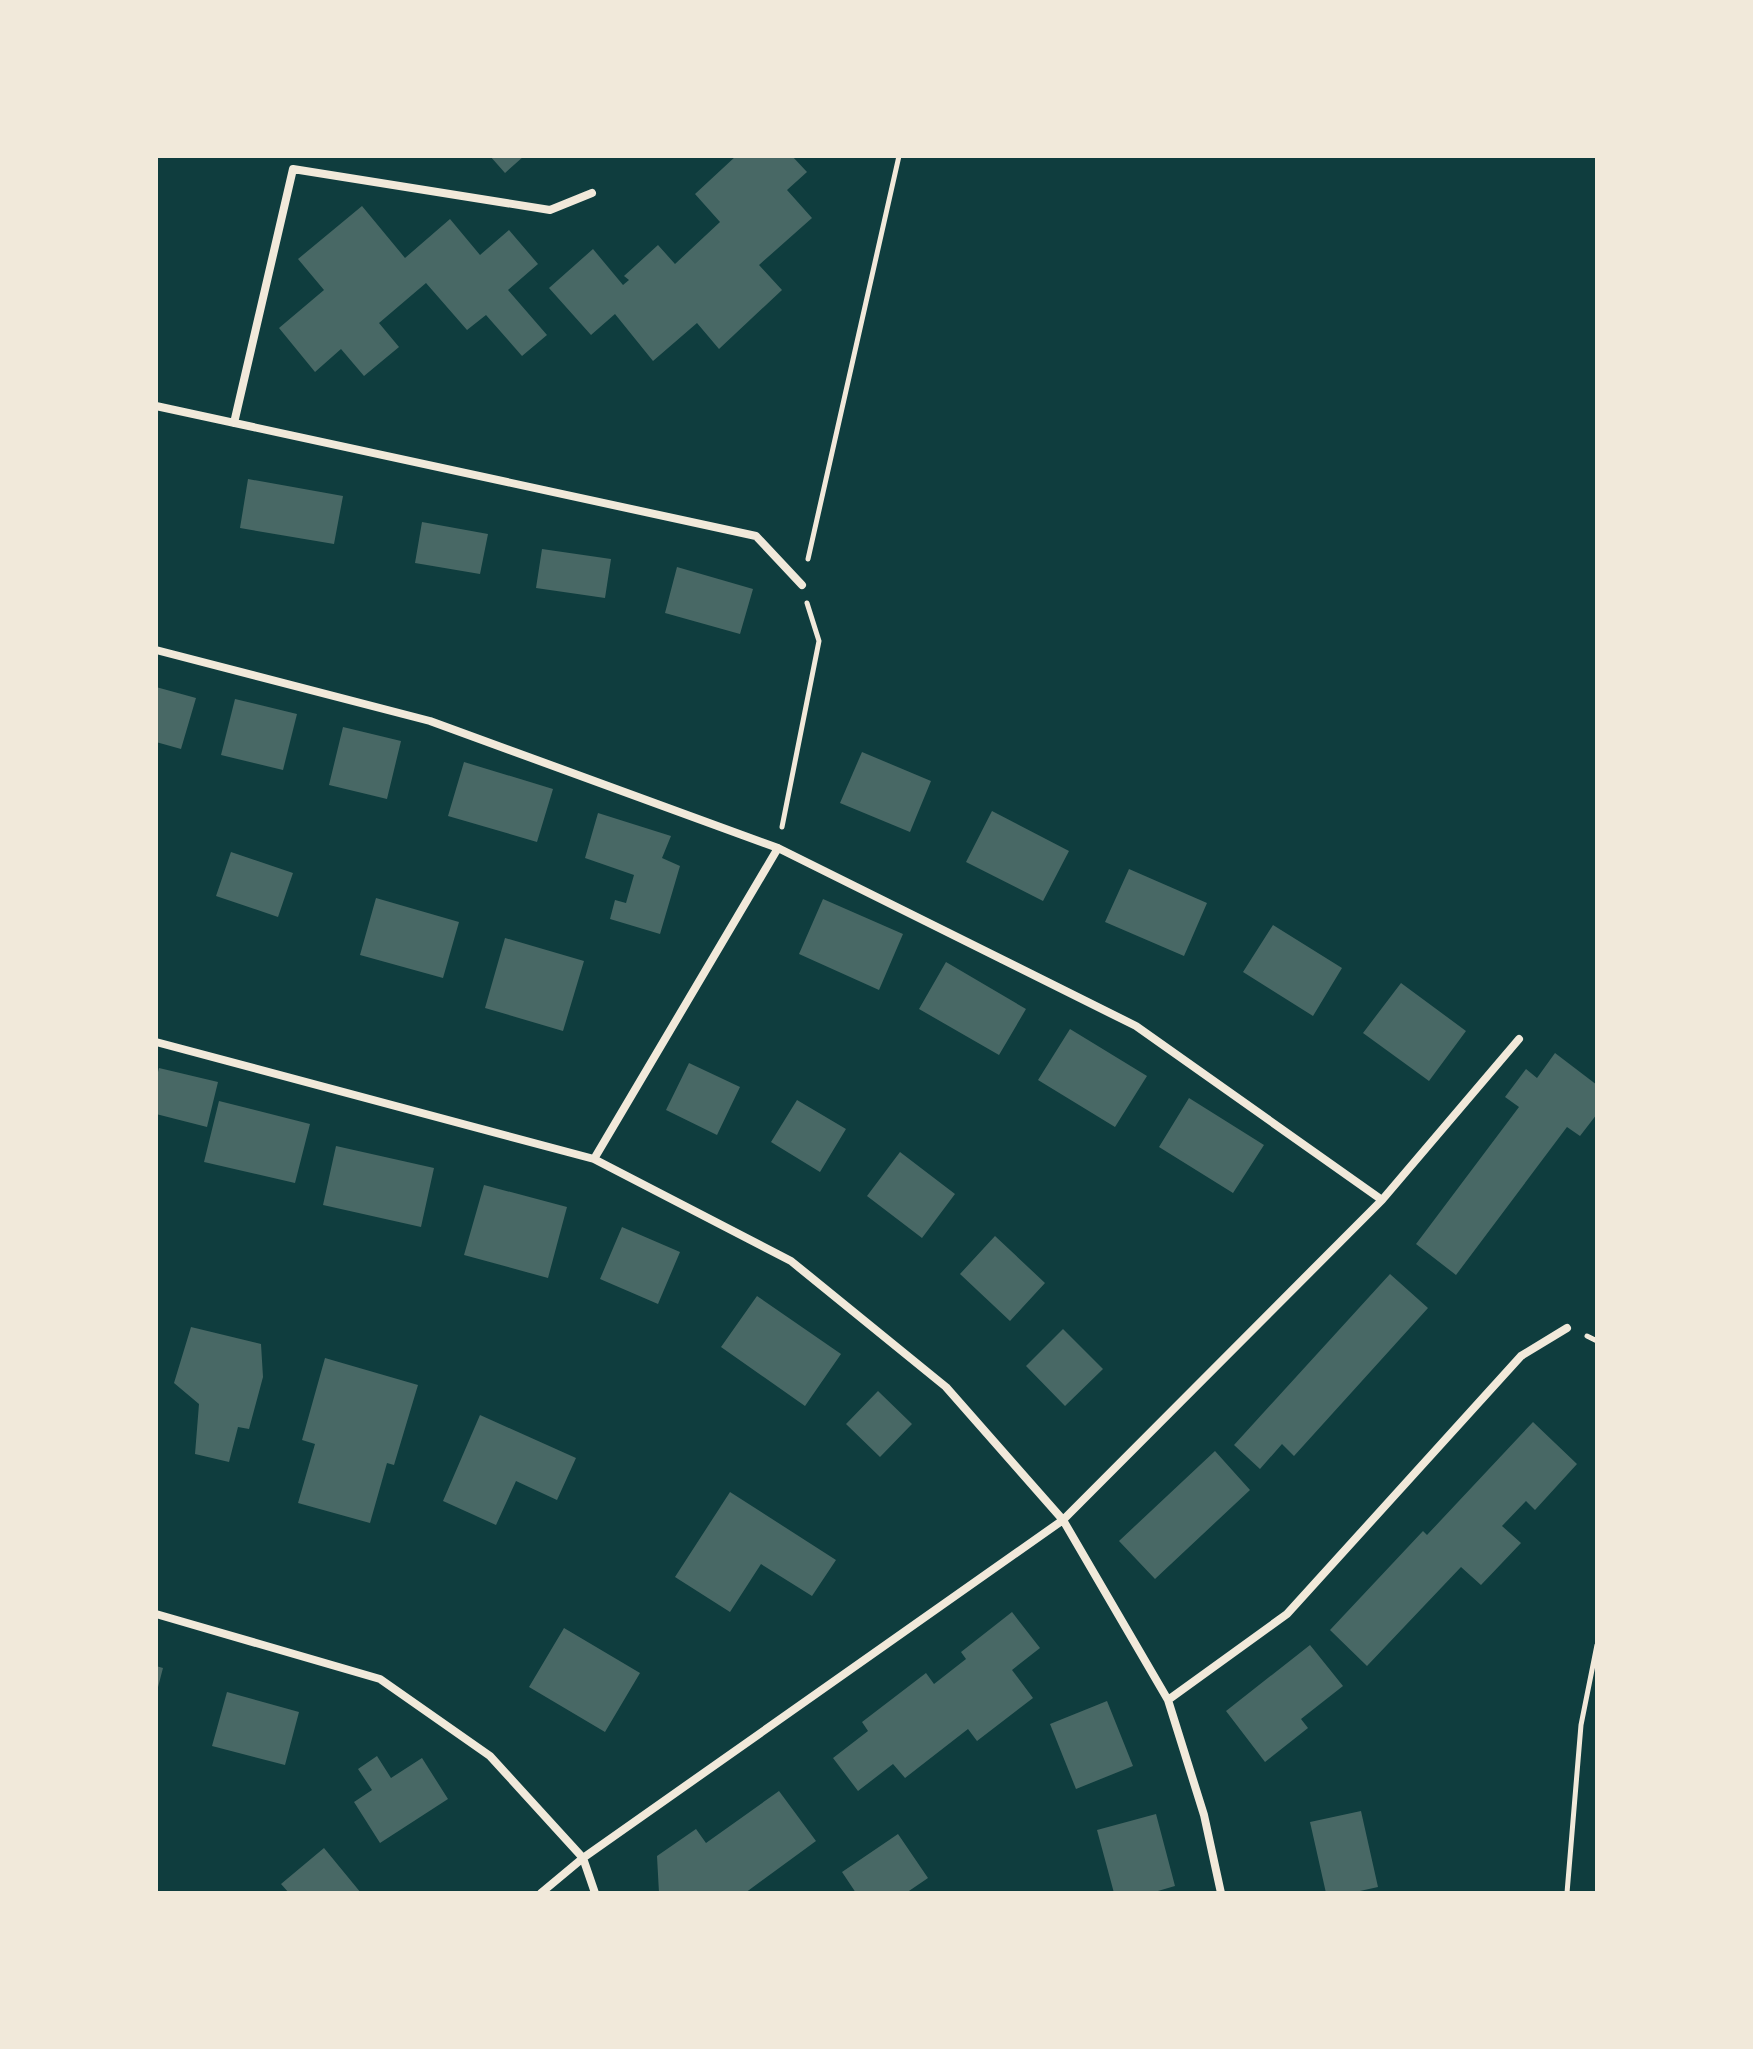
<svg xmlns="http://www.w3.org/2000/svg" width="1753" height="2049" viewBox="0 0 1753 2049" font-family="Manrope,sans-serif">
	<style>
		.building { fill: #486865 }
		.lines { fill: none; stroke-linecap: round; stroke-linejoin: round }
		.path { stroke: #f1e9da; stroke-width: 5 }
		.minor { stroke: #f1e9da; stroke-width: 8 }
	</style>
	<rect width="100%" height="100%" fill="#0f3d3e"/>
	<path class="building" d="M 490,156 L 524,156 L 505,173 Z
		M 736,156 L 792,156 L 807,172 L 787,190 L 812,218 L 759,265 L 782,290 L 719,349 L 697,323 L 653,361 L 615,314 L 591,335 L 549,288 L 593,249 L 623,285 L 629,280 L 624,276 L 658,245 L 675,264 L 720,222 L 695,194 Z
		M 362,206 L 405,258 L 450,219 L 480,255 L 509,230 L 538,264 L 508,290 L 547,335 L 522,356 L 486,315 L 467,330 L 426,283 L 379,323 L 399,347 L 364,376 L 341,349 L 315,372 L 279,328 L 324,290 L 298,259 Z
		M 248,479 L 343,496 L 334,544 L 240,528 Z
		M 422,522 L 488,534 L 480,574 L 415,563 Z
		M 542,549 L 611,559 L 605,598 L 536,588 Z
		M 677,567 L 753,589 L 740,634 L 665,613 Z
		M 156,687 L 196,698 L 181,749 L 156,742 Z
		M 235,699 L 297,714 L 283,770 L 221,755 Z
		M 343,727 L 401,741 L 387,799 L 329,785 Z
		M 862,752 L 931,781 L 910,832 L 840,803 Z
		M 464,762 L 553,789 L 537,842 L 448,816 Z
		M 992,811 L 1069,851 L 1043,901 L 966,862 Z
		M 598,813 L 671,836 L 662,858 L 680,866 L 660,934 L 610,919 L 615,900 L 626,903 L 634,875 L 585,858 Z
		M 231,852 L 293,873 L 278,917 L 216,896 Z
		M 1129,869 L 1207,903 L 1184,956 L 1105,922 Z
		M 376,898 L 459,922 L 443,978 L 360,955 Z
		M 823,899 L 903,934 L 879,990 L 799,954 Z
		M 1273,925 L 1342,968 L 1313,1016 L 1243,972 Z
		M 505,938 L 584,961 L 563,1031 L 485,1008 Z
		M 946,962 L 1026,1009 L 999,1055 L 919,1009 Z
		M 1401,983 L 1466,1031 L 1429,1081 L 1363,1033 Z
		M 1070,1029 L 1147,1076 L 1115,1127 L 1038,1080 Z
		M 1555,1053 L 1597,1085 L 1597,1114 L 1580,1136 L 1567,1127 L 1456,1275 L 1416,1244 L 1519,1107 L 1505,1097 L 1526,1069 L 1537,1078 Z
		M 689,1063 L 740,1087 L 717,1135 L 666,1110 Z
		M 159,1068 L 218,1082 L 207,1127 L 156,1114 L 156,1080 Z
		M 1189,1098 L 1264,1145 L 1233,1193 L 1159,1147 Z
		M 797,1100 L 846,1129 L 820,1172 L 771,1142 Z
		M 219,1101 L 310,1124 L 295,1183 L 204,1162 Z
		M 336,1146 L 434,1168 L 421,1227 L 323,1205 Z
		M 900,1152 L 955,1194 L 922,1238 L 867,1196 Z
		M 484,1185 L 567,1207 L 548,1278 L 464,1255 Z
		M 622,1227 L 680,1252 L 658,1304 L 600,1279 Z
		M 995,1236 L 1045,1283 L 1010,1321 L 960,1274 Z
		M 1390,1274 L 1428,1308 L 1294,1456 L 1282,1444 L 1260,1469 L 1234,1445 Z
		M 757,1296 L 841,1354 L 805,1406 L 721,1347 Z
		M 191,1327 L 261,1344 L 263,1377 L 249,1429 L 238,1427 L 229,1462 L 195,1454 L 199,1404 L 174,1383 Z
		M 1063,1329 L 1103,1369 L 1065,1406 L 1026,1366 Z
		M 325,1358 L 418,1385 L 394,1465 L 387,1463 L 370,1523 L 298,1503 L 315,1444 L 302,1440 Z
		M 878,1391 L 912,1424 L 880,1457 L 846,1424 Z
		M 480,1415 L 576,1458 L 557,1500 L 516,1481 L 496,1525 L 443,1501 Z
		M 1533,1422 L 1577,1464 L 1535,1510 L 1526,1501 L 1502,1526 L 1521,1543 L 1481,1585 L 1461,1567 L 1367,1666 L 1330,1630 L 1423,1531 L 1427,1535 Z
		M 1215,1451 L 1250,1490 L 1155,1579 L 1119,1541 Z
		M 730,1492 L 836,1560 L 812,1596 L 761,1564 L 730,1612 L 675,1577 Z
		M 1012,1612 L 1040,1648 L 1012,1670 L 1033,1698 L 977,1741 L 968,1729 L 905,1778 L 893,1764 L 858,1791 L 833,1758 L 868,1731 L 862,1722 L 926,1673 L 934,1684 L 966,1659 L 961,1652 Z
		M 564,1628 L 640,1673 L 605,1732 L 529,1687 Z
		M 1310,1645 L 1343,1686 L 1301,1719 L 1308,1728 L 1265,1762 L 1226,1711 Z
		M 156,1666 L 163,1668 L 157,1691 L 156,1691 Z
		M 227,1692 L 299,1712 L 285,1765 L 212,1746 Z
		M 1107,1701 L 1133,1766 L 1076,1789 L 1050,1724 Z
		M 377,1756 L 391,1778 L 422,1758 L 448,1799 L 380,1843 L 354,1802 L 372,1790 L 358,1769 Z
		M 779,1791 L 816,1841 L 745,1893 L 659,1893 L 657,1856 L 696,1829 L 706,1843 Z
		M 1361,1811 L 1378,1887 L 1351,1893 L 1326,1893 L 1310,1822 Z
		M 1156,1814 L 1175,1886 L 1151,1893 L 1114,1893 L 1097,1830 Z
		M 898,1834 L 928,1878 L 906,1893 L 856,1893 L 842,1872 Z
		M 324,1848 L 361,1893 L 289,1893 L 281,1884 Z"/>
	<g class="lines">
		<path class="path" d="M 808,559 L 899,156
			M 782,827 L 819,641 L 807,603
			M 1587,1336 L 1597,1341
			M 1567,1893 L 1581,1725 L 1597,1645"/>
		<path class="minor" d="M 156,406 L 756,536 L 802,585
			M 234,423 L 293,169 L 550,210 L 592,193
			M 156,650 L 430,721 L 778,848 L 1136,1026 L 1382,1200
			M 156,1042 L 594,1159 L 791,1261 L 946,1387 L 1063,1520 L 1168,1700 L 1204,1815 L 1221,1893
			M 594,1159 L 778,848
			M 156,1614 L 380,1679 L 490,1756 L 583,1858 L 595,1893
			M 1168,1700 L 1287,1614 L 1521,1356 L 1567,1328
			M 541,1893 L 583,1858 L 1063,1520 L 1382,1200 L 1519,1039"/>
	</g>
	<rect width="1753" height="2049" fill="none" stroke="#f1e9da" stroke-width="316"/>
</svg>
